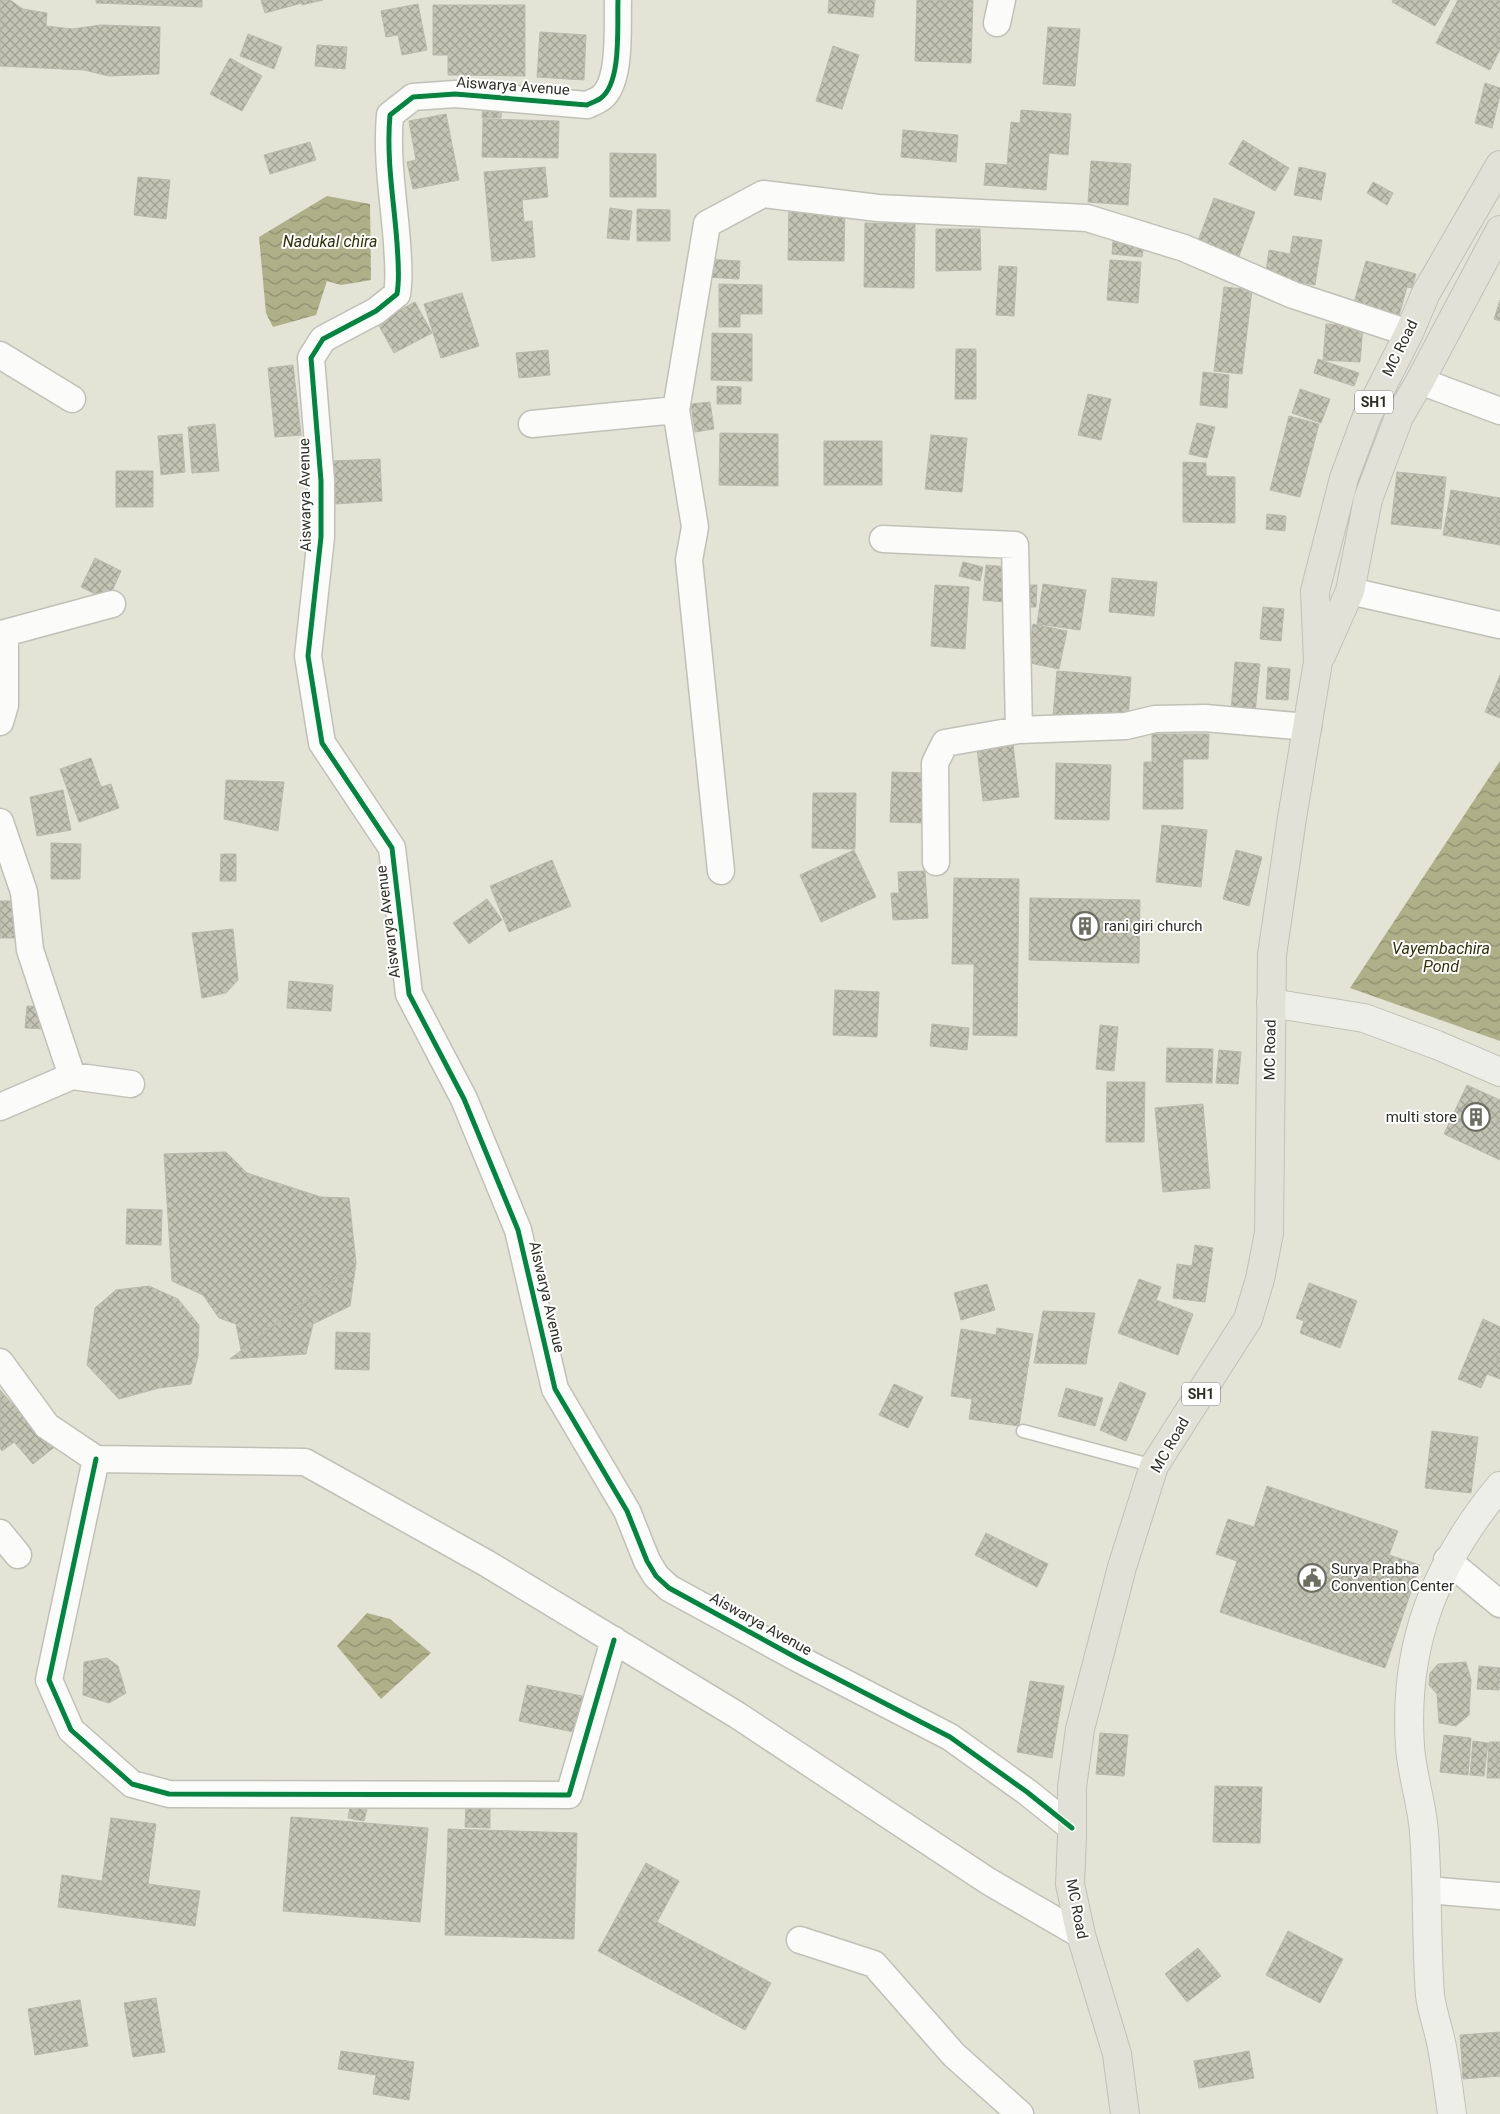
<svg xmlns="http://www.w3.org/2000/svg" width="1500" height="2114" viewBox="0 0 1500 2114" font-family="Roboto,sans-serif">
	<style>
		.water { fill: url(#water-waves) }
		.building { fill: url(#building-cross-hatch); stroke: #b9baaf }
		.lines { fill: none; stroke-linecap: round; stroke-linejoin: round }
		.lane-casing { stroke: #c0c1b6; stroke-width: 15 }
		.street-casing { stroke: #c0c1b6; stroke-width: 29 }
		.secondary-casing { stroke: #c0c1b6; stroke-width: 30 }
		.primary-casing { stroke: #bfc0b9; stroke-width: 30 }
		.lane { stroke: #fbfbf9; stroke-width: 12 }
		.street { stroke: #fbfbf9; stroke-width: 26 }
		.secondary { stroke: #edeee8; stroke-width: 28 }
		.primary { stroke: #e1e1d8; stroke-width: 28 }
		.cycleway-casing { stroke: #fff; stroke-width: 8 }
		.cycleway { stroke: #00873e; stroke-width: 5 }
		.labels { text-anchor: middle; stroke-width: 4; stroke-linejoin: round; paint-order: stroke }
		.shield { fill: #fff; stroke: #6c6d66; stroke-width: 1 }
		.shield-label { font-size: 14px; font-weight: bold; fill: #2d2e24 }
		.street-label { font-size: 15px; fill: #2d2e24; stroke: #fff }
		.poi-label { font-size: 15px; fill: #2d2e24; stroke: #fff; text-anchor: start }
		.water-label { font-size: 16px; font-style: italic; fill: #313106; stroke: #fff }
	</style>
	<defs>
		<pattern id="water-waves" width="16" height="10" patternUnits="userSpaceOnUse" patternTransform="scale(1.25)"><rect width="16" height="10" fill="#aeb088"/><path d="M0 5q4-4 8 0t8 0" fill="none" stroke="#8e906f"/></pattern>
		<pattern id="building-cross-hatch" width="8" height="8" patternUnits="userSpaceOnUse" patternTransform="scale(1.25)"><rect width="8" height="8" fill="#c3c4b4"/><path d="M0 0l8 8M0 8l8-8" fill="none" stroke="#9fa092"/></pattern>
	</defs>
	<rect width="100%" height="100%" fill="#e3e4d6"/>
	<path class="water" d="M 327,196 L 370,204 L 371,280 L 341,285 L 327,281 L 316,315 L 273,327 L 266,313 L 259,237 Z
		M 1500,761 L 1500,1041 L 1350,988 Z
		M 367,1613 L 390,1619 L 431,1653 L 381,1699 L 337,1646 Z"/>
	<path class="building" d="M 0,0 L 10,0 L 23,9 L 47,13 L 46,26 L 72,29 L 101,25 L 160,27 L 159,74 L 109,76 L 84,70 L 0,66 Z
		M 96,0 L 202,0 L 202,7 L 96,3 Z
		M 261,0 L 323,0 L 302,5 L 302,3 L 265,13 Z
		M 829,0 L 875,0 L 873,17 L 828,13 Z
		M 917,0 L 973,0 L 971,63 L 915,61 Z
		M 1393,0 L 1450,0 L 1435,26 L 1392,2 Z
		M 1458,0 L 1500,0 L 1500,49 L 1490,70 L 1436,43 Z
		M 418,4 L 427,50 L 402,55 L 398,35 L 386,37 L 381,11 Z
		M 433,5 L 525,5 L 525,76 L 448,75 L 448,55 L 433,55 Z
		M 1048,27 L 1080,29 L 1075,86 L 1043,84 Z
		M 540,32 L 586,35 L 584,80 L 537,77 Z
		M 248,34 L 282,47 L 274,69 L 240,56 Z
		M 317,45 L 347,47 L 345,69 L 315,66 Z
		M 833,46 L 859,55 L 842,109 L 816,101 Z
		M 230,58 L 262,76 L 242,111 L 210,94 Z
		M 1485,83 L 1500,88 L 1500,95 L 1492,128 L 1475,123 Z
		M 483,105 L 502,106 L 501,118 L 482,118 Z
		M 1021,110 L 1071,114 L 1068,155 L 1049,153 L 1046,190 L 984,185 L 986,163 L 1007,165 L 1011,122 L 1020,123 Z
		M 446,114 L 459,180 L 413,189 L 407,162 L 416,160 L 409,121 Z
		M 483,119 L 559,121 L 558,158 L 482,157 Z
		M 903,130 L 958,135 L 956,162 L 901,157 Z
		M 1243,140 L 1289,168 L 1275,191 L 1229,164 Z
		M 310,142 L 316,160 L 270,174 L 264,155 Z
		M 610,153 L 656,154 L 656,197 L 610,197 Z
		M 1091,161 L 1131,164 L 1128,205 L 1088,202 Z
		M 545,167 L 548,197 L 522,200 L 524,222 L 532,221 L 535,257 L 492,261 L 484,172 Z
		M 1299,167 L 1326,173 L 1321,200 L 1294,195 Z
		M 138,177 L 170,180 L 166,219 L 134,215 Z
		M 1373,182 L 1393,193 L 1387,205 L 1367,193 Z
		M 1214,198 L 1255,212 L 1239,256 L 1198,241 Z
		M 789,201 L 845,207 L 844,261 L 788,260 Z
		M 610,208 L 632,211 L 629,240 L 607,238 Z
		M 637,209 L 670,210 L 670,241 L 637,241 Z
		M 865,223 L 915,224 L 914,288 L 864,287 Z
		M 936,229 L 980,229 L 981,270 L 936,271 Z
		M 1293,236 L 1322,240 L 1315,285 L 1265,278 L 1269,250 L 1290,254 Z
		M 1113,240 L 1144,243 L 1142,257 L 1112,254 Z
		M 706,259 L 740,261 L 739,279 L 705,277 Z
		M 1110,260 L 1141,262 L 1138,303 L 1107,300 Z
		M 1366,261 L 1416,274 L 1412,288 L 1407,287 L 1398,319 L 1353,306 Z
		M 999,266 L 1017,267 L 1014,316 L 996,315 Z
		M 719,284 L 762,285 L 762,314 L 740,314 L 740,327 L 719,327 Z
		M 1224,287 L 1252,290 L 1242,374 L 1214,371 Z
		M 462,293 L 479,346 L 441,358 L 424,304 Z
		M 1500,300 L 1500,321 L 1494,319 Z
		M 415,302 L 432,333 L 394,353 L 377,322 Z
		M 1326,324 L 1363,326 L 1360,362 L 1323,360 Z
		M 712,333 L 752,334 L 752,381 L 711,380 Z
		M 956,349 L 976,349 L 976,399 L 955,399 Z
		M 548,350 L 550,375 L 519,378 L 516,353 Z
		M 1318,359 L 1359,373 L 1354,386 L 1314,373 Z
		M 293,365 L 301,435 L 275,437 L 268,368 Z
		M 1203,372 L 1229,375 L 1227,408 L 1200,405 Z
		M 717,386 L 741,387 L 741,404 L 717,404 Z
		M 1300,389 L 1330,399 L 1321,423 L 1292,413 Z
		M 1088,394 L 1111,399 L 1101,440 L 1078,435 Z
		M 710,402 L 714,429 L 695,432 L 691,404 Z
		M 1289,416 L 1319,424 L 1300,497 L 1270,490 Z
		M 1197,423 L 1215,427 L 1207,458 L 1189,454 Z
		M 215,424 L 219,471 L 192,473 L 188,427 Z
		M 720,433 L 778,434 L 778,486 L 719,485 Z
		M 182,434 L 185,472 L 161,475 L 158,436 Z
		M 931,435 L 967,438 L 962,492 L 925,489 Z
		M 824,441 L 882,441 L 882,485 L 824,485 Z
		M 380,459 L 382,501 L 335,504 L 333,461 Z
		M 1183,462 L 1206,463 L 1206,476 L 1235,477 L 1235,523 L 1183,522 Z
		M 116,471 L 153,471 L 153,507 L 116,507 Z
		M 1397,472 L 1446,477 L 1441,529 L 1391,524 Z
		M 1451,490 L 1500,498 L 1500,545 L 1443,535 Z
		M 1267,514 L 1286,516 L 1285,531 L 1266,529 Z
		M 95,558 L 121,571 L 108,600 L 81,587 Z
		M 963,562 L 983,567 L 980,581 L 959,576 Z
		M 986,565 L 1007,567 L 1004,602 L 983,600 Z
		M 1112,578 L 1157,582 L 1154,616 L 1109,612 Z
		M 1043,584 L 1086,590 L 1080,630 L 1037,624 Z
		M 935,585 L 969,587 L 965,649 L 931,646 Z
		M 1025,585 L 1037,585 L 1036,607 L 1024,607 Z
		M 1263,607 L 1284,609 L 1281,641 L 1260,639 Z
		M 1033,624 L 1067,631 L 1059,669 L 1025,662 Z
		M 1235,662 L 1260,664 L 1255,713 L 1231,711 Z
		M 1268,667 L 1290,669 L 1288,700 L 1266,699 Z
		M 1057,671 L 1131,677 L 1128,722 L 1053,716 Z
		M 1500,675 L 1500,718 L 1485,712 Z
		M 1152,734 L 1209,734 L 1208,759 L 1183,759 L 1183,809 L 1143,809 L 1144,762 L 1152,762 Z
		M 1013,744 L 1019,797 L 983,801 L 977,748 Z
		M 91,758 L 101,787 L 111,784 L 119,808 L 79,822 L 60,769 Z
		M 1056,763 L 1111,765 L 1109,820 L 1055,819 Z
		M 892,772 L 925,773 L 923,823 L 890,822 Z
		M 226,780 L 284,782 L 278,831 L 224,819 Z
		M 63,790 L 71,830 L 37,836 L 30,797 Z
		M 813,793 L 856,793 L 855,849 L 812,848 Z
		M 1162,825 L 1207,830 L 1201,887 L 1156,882 Z
		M 51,843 L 81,844 L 80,879 L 51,879 Z
		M 854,850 L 876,897 L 821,922 L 800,875 Z
		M 1236,850 L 1262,857 L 1249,906 L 1223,899 Z
		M 221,854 L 236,854 L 236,881 L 220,881 Z
		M 552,860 L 571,906 L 509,932 L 490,886 Z
		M 925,871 L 928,918 L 893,920 L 891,893 L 899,893 L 898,872 Z
		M 954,878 L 1019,879 L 1017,1036 L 973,1035 L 974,964 L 952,964 Z
		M 1030,898 L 1140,900 L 1139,963 L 1029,960 Z
		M 487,899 L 502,920 L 469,944 L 453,923 Z
		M 0,901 L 15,901 L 15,938 L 0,938 Z
		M 233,929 L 238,980 L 226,993 L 202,998 L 192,933 Z
		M 289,981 L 333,985 L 331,1011 L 287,1008 Z
		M 835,990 L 879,992 L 877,1037 L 833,1035 Z
		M 27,1006 L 48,1007 L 46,1029 L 25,1028 Z
		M 932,1024 L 969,1028 L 967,1050 L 930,1046 Z
		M 1100,1025 L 1118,1027 L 1114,1071 L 1096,1069 Z
		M 1167,1048 L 1213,1049 L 1212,1083 L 1166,1082 Z
		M 1219,1050 L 1241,1052 L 1238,1084 L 1216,1083 Z
		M 1107,1082 L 1145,1082 L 1144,1142 L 1106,1142 Z
		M 1467,1085 L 1500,1100 L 1500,1160 L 1444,1134 Z
		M 1203,1104 L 1210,1188 L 1163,1192 L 1155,1108 Z
		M 226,1152 L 247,1173 L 321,1197 L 349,1198 L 356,1263 L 241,1350 L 236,1324 L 219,1318 L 203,1295 L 172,1281 L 164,1154 Z
		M 127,1209 L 162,1210 L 161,1245 L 126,1244 Z
		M 1195,1245 L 1213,1248 L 1205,1302 L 1173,1298 L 1177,1264 L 1192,1266 Z
		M 356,1263 L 350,1306 L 313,1324 L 306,1354 L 230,1359 Z
		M 1139,1279 L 1161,1287 L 1156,1300 L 1193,1314 L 1178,1355 L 1118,1333 Z
		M 1309,1283 L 1357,1301 L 1340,1348 L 1300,1333 L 1304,1321 L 1296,1318 Z
		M 987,1284 L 995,1310 L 961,1320 L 954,1293 Z
		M 149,1286 L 178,1299 L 199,1325 L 198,1356 L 191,1384 L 159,1388 L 119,1399 L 87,1365 L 95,1308 L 116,1290 Z
		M 1043,1311 L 1095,1313 L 1086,1364 L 1034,1363 Z
		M 1483,1319 L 1500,1327 L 1500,1379 L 1487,1374 L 1481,1388 L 1458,1379 Z
		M 997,1328 L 1033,1334 L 1019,1426 L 969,1419 L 972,1399 L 951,1396 L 961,1329 L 996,1335 Z
		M 336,1332 L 370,1333 L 369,1370 L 335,1369 Z
		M 1120,1382 L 1146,1393 L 1126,1441 L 1100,1430 Z
		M 894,1384 L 923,1397 L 908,1428 L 879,1415 Z
		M 1066,1388 L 1103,1398 L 1095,1426 L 1058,1416 Z
		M 0,1390 L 12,1404 L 19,1398 L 57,1445 L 33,1464 L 14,1442 L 2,1451 L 0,1448 Z
		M 1432,1431 L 1478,1437 L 1471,1493 L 1425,1488 Z
		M 1267,1486 L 1398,1531 L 1389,1555 L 1420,1565 L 1385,1668 L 1220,1612 L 1237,1561 L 1216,1554 L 1228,1519 L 1254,1527 Z
		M 986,1533 L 1048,1564 L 1037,1587 L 975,1555 Z
		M 107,1658 L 118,1666 L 126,1693 L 109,1703 L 83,1695 L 84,1662 Z
		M 1466,1662 L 1471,1680 L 1469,1715 L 1456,1726 L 1439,1723 L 1437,1694 L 1429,1685 L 1430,1673 L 1438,1664 Z
		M 1479,1666 L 1500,1668 L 1499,1690 L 1477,1689 Z
		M 1030,1681 L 1064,1686 L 1052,1758 L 1017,1752 Z
		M 527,1685 L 587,1697 L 579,1733 L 519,1721 Z
		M 1100,1733 L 1128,1735 L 1124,1776 L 1096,1774 Z
		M 1444,1735 L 1471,1738 L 1468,1775 L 1440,1772 Z
		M 1473,1741 L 1488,1743 L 1484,1776 L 1470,1775 Z
		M 1489,1742 L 1500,1742 L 1500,1778 L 1487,1778 Z
		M 1215,1786 L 1262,1787 L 1260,1843 L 1213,1842 Z
		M 351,1801 L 368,1805 L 364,1821 L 348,1818 Z
		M 466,1805 L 490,1806 L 490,1828 L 465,1827 Z
		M 291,1817 L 428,1828 L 420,1922 L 283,1911 Z
		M 111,1818 L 156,1824 L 148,1884 L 200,1891 L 195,1926 L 58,1907 L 62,1875 L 102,1881 Z
		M 448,1829 L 577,1833 L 574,1939 L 445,1935 Z
		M 646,1863 L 679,1881 L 657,1922 L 771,1983 L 745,2030 L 598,1951 Z
		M 1288,1931 L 1343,1959 L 1320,2003 L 1266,1975 Z
		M 1198,1948 L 1221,1976 L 1187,2002 L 1165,1974 Z
		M 156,1998 L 165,2052 L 133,2057 L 124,2003 Z
		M 80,2000 L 88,2046 L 35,2055 L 28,2009 Z
		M 1500,2032 L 1500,2076 L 1463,2079 L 1460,2035 Z
		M 341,2051 L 414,2062 L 409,2100 L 373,2094 L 376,2075 L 338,2069 Z
		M 1249,2051 L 1254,2078 L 1199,2088 L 1194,2061 Z"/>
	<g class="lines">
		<defs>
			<path id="lane" d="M 1023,1431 L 1154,1466"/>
			<path id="street" d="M 618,0 C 617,25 622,82 601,98 C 597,101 591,103 587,105 L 455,94 L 413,97 L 390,115 C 386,158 394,201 397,243 C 398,261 400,277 397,294 L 376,311 L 323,339 L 311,358 L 321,481 L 321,537 L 308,656 L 322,743 L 392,848 L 409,994 L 464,1099 L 518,1230 L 555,1389 L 627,1511 L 647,1561 L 656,1576 L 669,1588 L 797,1658 L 950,1737 L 1027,1792 L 1072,1828
				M 997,23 L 1002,0
				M 0,355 L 72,399
				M 1420,381 L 1500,411
				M 676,410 L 707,224 L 763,194 L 878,208 L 1087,218 L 1184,248 L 1293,295 L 1409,333
				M 532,424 L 676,410 L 695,527 L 689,560 L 721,871
				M 883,539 L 1015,545 L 1019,730
				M 1350,591 L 1500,625
				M 0,722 L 5,705 L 5,633 L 112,604
				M 0,822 L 24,892 L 30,950 L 72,1076
				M 936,862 L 935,763 L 945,743 L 1019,730 L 1126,726 L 1155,719 L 1205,718 L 1308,727
				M 0,1107 L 72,1076 L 131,1084
				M 0,1362 L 47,1426 L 96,1459 L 305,1462 L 486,1563 L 737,1715 L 988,1881 L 1081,1935
				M 96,1459 L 49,1680 L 71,1730 L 132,1784 L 169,1794 L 569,1795 L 614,1640
				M 0,1533 L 18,1555
				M 1447,1560 L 1500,1604
				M 1427,1890 L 1500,1896
				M 800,1940 L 874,1964 L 954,2055 L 1020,2114"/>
			<path id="secondary" d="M 1271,1003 L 1364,1018 L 1437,1045 L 1500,1072
				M 1452,2114 C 1449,2092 1446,2069 1442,2047 C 1439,2030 1432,2012 1430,1995 C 1426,1941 1428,1886 1424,1832 C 1422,1804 1412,1775 1410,1747 C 1403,1643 1436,1564 1500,1486"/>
			<path id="primary" d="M 1321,656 L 1350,591 L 1368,499 L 1399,417 L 1420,381 L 1500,230
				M 1125,2114 L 1117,2054 L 1081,1935 L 1070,1884 L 1072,1837 L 1072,1787 L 1080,1729 L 1122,1567 L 1154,1466 L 1248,1319 L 1260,1279 L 1269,1233 L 1272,955 L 1292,818 L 1318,662 L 1315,591 L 1344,478 L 1367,416 L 1409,333 L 1426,293 L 1500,165"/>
		</defs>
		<use href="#lane" class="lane-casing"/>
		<use href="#street" class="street-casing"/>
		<use href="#secondary" class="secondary-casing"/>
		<use href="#primary" class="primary-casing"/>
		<use href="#lane" class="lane"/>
		<use href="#street" class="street"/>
		<use href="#secondary" class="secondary"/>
		<use href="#primary" class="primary"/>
		<defs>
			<path id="cycleway" d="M 618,0 C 617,25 622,82 601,98 C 597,101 591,103 587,105 L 455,94 L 413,97 L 390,115 C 386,158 394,201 397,243 C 398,261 400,277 397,294 L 376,311 L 323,339 L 311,358 L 321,481 L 321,537 L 308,656 L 322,743 L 392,848 L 409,994 L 464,1099 L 518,1230 L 555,1389 L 627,1511 L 647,1561 L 656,1576 L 669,1588 L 797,1658 L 950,1737 L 1027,1792 L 1072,1828
				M 96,1459 L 49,1680 L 71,1730 L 132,1784 L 169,1794 L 569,1795 L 614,1640"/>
		</defs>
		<use href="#cycleway" class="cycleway-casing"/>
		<use href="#cycleway" class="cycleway"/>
	</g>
	<defs>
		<symbol id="building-ring" viewBox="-11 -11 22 22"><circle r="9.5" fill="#fff" stroke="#6d6e62" stroke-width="1.5"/><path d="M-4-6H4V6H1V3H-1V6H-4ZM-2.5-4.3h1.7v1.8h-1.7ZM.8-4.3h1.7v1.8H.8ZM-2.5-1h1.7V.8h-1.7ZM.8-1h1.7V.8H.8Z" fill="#6d6e62"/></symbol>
		<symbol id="civic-ring" viewBox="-11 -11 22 22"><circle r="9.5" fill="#fff" stroke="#6d6e62" stroke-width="1.5"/><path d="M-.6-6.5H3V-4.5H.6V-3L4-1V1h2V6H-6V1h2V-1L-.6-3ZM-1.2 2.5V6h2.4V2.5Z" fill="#6d6e62"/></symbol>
	</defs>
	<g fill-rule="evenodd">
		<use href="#building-ring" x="1069" y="910" width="32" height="32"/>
		<use href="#building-ring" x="1460" y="1101" width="32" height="32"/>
		<use href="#civic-ring" x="1296" y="1562" width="32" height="32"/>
	</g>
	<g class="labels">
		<g class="shield">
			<rect x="1355" y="390.5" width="38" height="23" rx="4"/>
			<rect x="1182" y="1382.5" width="38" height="23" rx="4"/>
		</g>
		<g class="shield-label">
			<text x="1374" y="407">SH1</text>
			<text x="1201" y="1399">SH1</text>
		</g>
		<g class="street-label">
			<text transform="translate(513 86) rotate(4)" y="5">Aiswarya Avenue</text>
			<text transform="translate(1400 348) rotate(-64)" y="5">MC Road</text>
			<text transform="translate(305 495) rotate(-91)" y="5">Aiswarya Avenue</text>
			<text transform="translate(388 922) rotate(-97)" y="5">Aiswarya Avenue</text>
			<text transform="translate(1270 1050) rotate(-89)" y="5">MC Road</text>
			<text transform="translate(547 1297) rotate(77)" y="5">Aiswarya Avenue</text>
			<text transform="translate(1170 1445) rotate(-60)" y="5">MC Road</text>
			<text transform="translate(761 1624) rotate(29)" y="5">Aiswarya Avenue</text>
			<text transform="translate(1077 1909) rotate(79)" y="5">MC Road</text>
		</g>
		<g class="poi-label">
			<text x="1104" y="931">rani giri church</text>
			<text x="1457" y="1122" text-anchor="end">multi store</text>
			<text x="1331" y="1574">Surya Prabha<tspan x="1331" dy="17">Convention Center</tspan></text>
		</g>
		<g class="water-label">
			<text x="330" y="247">Nadukal chira</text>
			<text x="1441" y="954">Vayembachira<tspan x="1441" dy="18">Pond</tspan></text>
		</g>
	</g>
</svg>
